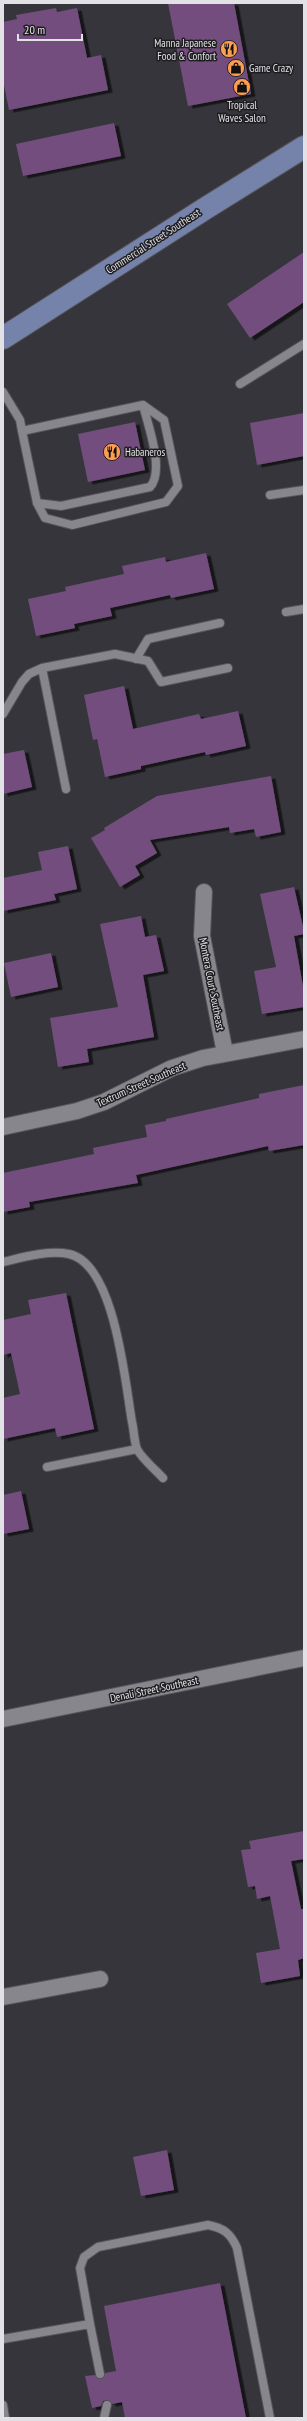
<svg xmlns="http://www.w3.org/2000/svg" width="307" height="2421" viewBox="0 0 307 2421" font-family="'PT Sans Narrow',sans-serif">
	<style>
		.building { fill: #724e7e; filter: url(#shadow) }
		.lines { fill: none; stroke-linecap: round; stroke-linejoin: round }
		.service-casing { stroke: #555459; stroke-width: 10 }
		.minor-casing { stroke: #555459; stroke-width: 18 }
		.primary-casing { stroke: #555459; stroke-width: 24 }
		.service { stroke: #87868d; stroke-width: 8 }
		.minor { stroke: #87868d; stroke-width: 16 }
		.primary { stroke: #7582a9; stroke-width: 22 }
		.labels { text-anchor: middle; stroke-width: 3; stroke-linejoin: round; paint-order: stroke }
		.poi-label { font-size: 11px; fill: #e2e1e5; stroke: #1e1d20; text-anchor: start }
		.street-label { font-size: 11px; fill: #e2e1e5; stroke: #1e1d20 }
	</style>
	<defs>
		<filter id="shadow"><feDropShadow dx="4.5" dy="2.5" stdDeviation="0" flood-color="#0009"/></filter>
	</defs>
	<rect width="100%" height="100%" fill="#36353b"/>
	<path class="building" d="M 168,3 L 234,3 L 251,94 L 188,106 Z
		M 56,8 L 57,12 L 77,8 L 87,58 L 101,55 L 108,90 L 9,110 L 3,80 L 3,22 L 17,19 L 16,15 Z
		M 114,123 L 121,156 L 23,176 L 16,144 Z
		M 304,252 L 304,302 L 250,338 L 227,304 Z
		M 304,413 L 304,456 L 257,465 L 250,423 Z
		M 135,422 L 145,470 L 88,482 L 78,434 Z
		M 206,553 L 214,589 L 171,598 L 170,595 L 110,608 L 112,616 L 74,624 L 75,628 L 36,636 L 28,599 L 66,591 L 65,587 L 124,574 L 122,566 L 165,557 L 166,562 Z
		M 124,686 L 133,729 L 199,714 L 201,719 L 238,711 L 246,746 L 206,755 L 205,752 L 141,766 L 141,769 L 105,777 L 97,739 L 93,740 L 84,695 Z
		M 24,750 L 32,787 L 3,794 L 3,754 Z
		M 271,776 L 281,832 L 256,837 L 254,829 L 230,833 L 229,827 L 150,840 L 157,853 L 135,866 L 140,875 L 120,887 L 91,838 L 105,830 L 104,828 L 157,796 Z
		M 68,846 L 77,889 L 54,894 L 56,900 L 3,911 L 3,878 L 42,870 L 38,852 Z
		M 294,887 L 304,931 L 304,934 L 294,936 L 304,992 L 304,1007 L 262,1014 L 254,971 L 276,967 L 260,894 Z
		M 141,916 L 145,937 L 156,935 L 164,971 L 143,975 L 154,1037 L 87,1049 L 89,1062 L 58,1067 L 50,1018 L 118,1007 L 100,924 Z
		M 51,953 L 58,987 L 11,997 L 4,963 Z
		M 304,1085 L 304,1145 L 269,1151 L 268,1146 L 136,1175 L 138,1183 L 29,1202 L 30,1207 L 3,1212 L 3,1173 L 94,1154 L 93,1148 L 147,1137 L 145,1125 L 166,1121 L 166,1119 L 259,1098 L 259,1094 Z
		M 66,1293 L 94,1429 L 57,1437 L 55,1428 L 3,1439 L 3,1398 L 20,1394 L 11,1353 L 3,1355 L 3,1320 L 31,1314 L 28,1300 Z
		M 21,1491 L 29,1529 L 3,1534 L 3,1495 Z
		M 304,1831 L 304,1859 L 291,1861 L 301,1909 L 304,1909 L 304,1958 L 298,1960 L 300,1976 L 261,1983 L 256,1953 L 280,1949 L 270,1896 L 257,1899 L 255,1886 L 248,1887 L 241,1850 L 251,1849 L 249,1841 Z
		M 167,2150 L 174,2190 L 141,2196 L 133,2157 Z
		M 220,2283 L 246,2418 L 125,2418 L 122,2402 L 112,2404 L 108,2400 L 103,2401 L 101,2406 L 92,2408 L 85,2376 L 95,2375 L 101,2379 L 105,2373 L 116,2371 L 104,2306 Z"/>
	<g class="lines">
		<defs>
			<path id="service" d="M 240,384 L 304,344
				M 3,392 L 20,420 L 22,431 L 37,503 L 45,518 L 72,525 L 166,502 L 178,486 L 164,420 L 143,405 L 22,431
				M 270,495 L 304,490
				M 37,503 L 61,506 L 150,487 C 165,471 148,425 143,405
				M 286,612 L 304,609
				M 136,659 L 148,639 L 220,623
				M 42,668 L 66,789
				M 3,714 L 22,682 L 29,674 L 42,668 L 115,654 L 148,661 L 161,682 L 228,668
				M 3,1262 C 24,1257 48,1250 69,1254 C 115,1264 125,1382 132,1422 C 134,1430 134,1441 137,1449 C 142,1459 156,1470 163,1478
				M 47,1467 L 137,1449
				M 90,2324 L 100,2374
				M 3,2339 L 90,2324 L 80,2268 L 84,2257 L 98,2247 L 208,2225 C 224,2228 231,2234 237,2248 L 270,2418
				M 3,2405 L 5,2418
				M 104,2418 L 107,2405"/>
			<path id="minor" d="M 204,892 L 202,936 L 225,1053
				M 3,1127 L 77,1111 L 104,1102 L 172,1068 L 203,1058 L 304,1039
				M 3,1719 L 304,1658
				M 3,1997 L 100,1979"/>
			<path id="primary" d="M 3,338 L 206,208 L 304,147"/>
		</defs>
		<use href="#service" class="service-casing"/>
		<use href="#minor" class="minor-casing"/>
		<use href="#primary" class="primary-casing"/>
		<use href="#service" class="service"/>
		<use href="#minor" class="minor"/>
		<use href="#primary" class="primary"/>
	</g>
	<defs>
		<symbol id="restaurant-disc" viewBox="-11 -11 22 22"><circle r="9.5" fill="#fc9e52" stroke="#1e1d20"/><path d="M-5-6h1v4h1v-4h1v4h1v-4h1v5L-1.5 .5V6h-2V.5L-5-1ZM5-6V6H3V1.5H1.5Q1.5-4 5-6Z" fill="#111"/></symbol>
		<symbol id="shop-disc" viewBox="-11 -11 22 22"><circle r="9.5" fill="#fc9e52" stroke="#1e1d20"/><path d="M-5-2.5h2.3a2.7 3.5 0 0 1 5.4 0H5L5.5 6h-11ZM-1.5-2.5h3a1.5 2.3 0 0 0-3 0Z" fill="#111"/></symbol>
	</defs>
	<g fill-rule="evenodd">
		<use href="#restaurant-disc" x="219" y="39" width="20" height="20"/>
		<use href="#shop-disc" x="226" y="58" width="20" height="20"/>
		<use href="#shop-disc" x="232" y="77" width="20" height="20"/>
		<use href="#restaurant-disc" x="102" y="442" width="20" height="20"/>
	</g>
	<g class="labels">
		<g class="poi-label">
			<text x="216" y="47" text-anchor="end">Manna Japanese<tspan x="216" dy="13">Food &amp; Confort</tspan></text>
			<text x="249" y="72">Game Crazy</text>
			<text x="242" y="109" text-anchor="middle">Tropical<tspan x="242" dy="13">Waves Salon</tspan></text>
			<text x="125" y="456">Habaneros</text>
		</g>
		<g class="street-label">
			<text transform="translate(153 241) rotate(-33)" y="4">Commercial Street Southeast</text>
			<text transform="translate(212 984) rotate(79)" y="4">Montera Court Southeast</text>
			<text transform="translate(141 1084) rotate(-24)" y="4">Textrum Street Southeast</text>
			<text transform="translate(154 1689) rotate(-12)" y="4">Denali Street Southeast</text>
		</g>
	</g>
	<rect width="307" height="2421" fill="none" stroke="#e2e1e5" stroke-width="8"/>
	<path d="M18 34v6h64v-6" fill="none" stroke="#e2e1e5" stroke-width="2"/>
	<text x="24" y="34" font-size="12" fill="#e2e1e5" stroke="#1e1d20" stroke-width="3" paint-order="stroke">20 m</text>
</svg>
